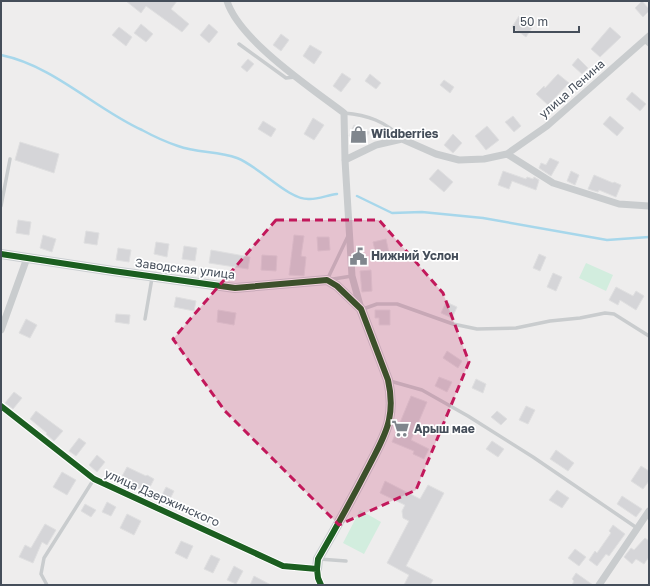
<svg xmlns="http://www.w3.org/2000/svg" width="650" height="586" viewBox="0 0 650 586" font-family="'Golos Text',sans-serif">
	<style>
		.green { fill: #d2edde }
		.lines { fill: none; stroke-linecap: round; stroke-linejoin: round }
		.stream { stroke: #a7d7eb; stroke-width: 2.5 }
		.building { fill: #d5d5d8; stroke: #dfdfe0 }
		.lane { stroke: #c9ccce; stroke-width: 3.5 }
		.street { stroke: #c9ccce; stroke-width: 7 }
		.secondary { stroke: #caced1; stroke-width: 10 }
		.cycleway-casing { stroke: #fff; stroke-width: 8 }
		.cycleway { stroke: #1b5e20; stroke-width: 6 }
		.marked { fill: #c2185b; fill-opacity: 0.2; stroke: #c2185b; stroke-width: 3; stroke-dasharray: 8 5; stroke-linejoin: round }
		.labels { text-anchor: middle; stroke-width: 3.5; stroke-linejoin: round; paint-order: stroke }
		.street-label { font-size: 12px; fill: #454e5a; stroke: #fff }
		.poi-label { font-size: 12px; font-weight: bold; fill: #454e5a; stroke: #fff; text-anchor: start }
	</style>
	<rect width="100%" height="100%" fill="#eeeded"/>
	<path class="green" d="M 586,263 L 613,275 L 606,291 L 579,278 Z
		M 360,510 L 381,522 L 364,554 L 343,543 Z"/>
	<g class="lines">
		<path class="stream" d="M 1,55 C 54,66 94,108 142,130 C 153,136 166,142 178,146 C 197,153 218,151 237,158 C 259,166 289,201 310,199 C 319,199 328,195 337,194
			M 357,196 L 392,213 L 422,212 L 483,218 L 607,240 L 649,237"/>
	</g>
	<path class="building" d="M 126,1 L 177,1 L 171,9 L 189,24 L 182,32 L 146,6 L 141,13 Z
		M 642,1 L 649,9 L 649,11 L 643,17 L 635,8 Z
		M 519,16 L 533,26 L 526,37 L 512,27 Z
		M 141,24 L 153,34 L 146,42 L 134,33 Z
		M 209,24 L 218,32 L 209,43 L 200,35 Z
		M 119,27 L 132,37 L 126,46 L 112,35 Z
		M 610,27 L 621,37 L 600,57 L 591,49 Z
		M 281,34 L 289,40 L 281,51 L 273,45 Z
		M 310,45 L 322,52 L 314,64 L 303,56 Z
		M 578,58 L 588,68 L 582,74 L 572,65 Z
		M 248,59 L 254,64 L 247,72 L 241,67 Z
		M 342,73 L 351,79 L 341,92 L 333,86 Z
		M 370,74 L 381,83 L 376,89 L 365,81 Z
		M 558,74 L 569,83 L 548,105 L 536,94 L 544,86 L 545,88 Z
		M 444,80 L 454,87 L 450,93 L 440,85 Z
		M 632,92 L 646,104 L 640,111 L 626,99 Z
		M 513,116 L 521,126 L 514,132 L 505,122 Z
		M 610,116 L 624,128 L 617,136 L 603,124 Z
		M 313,118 L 324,125 L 314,140 L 304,134 Z
		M 263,121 L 276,129 L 271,137 L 258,129 Z
		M 354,125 L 369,132 L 365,142 L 349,136 Z
		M 487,126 L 499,140 L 486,150 L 475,136 Z
		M 453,134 L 462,143 L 453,153 L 444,145 Z
		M 20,142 L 59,154 L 54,173 L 15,160 Z
		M 550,158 L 559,162 L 551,176 L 539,168 L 541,163 L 546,165 Z
		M 438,169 L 453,182 L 444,192 L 429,179 Z
		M 503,171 L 526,179 L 527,177 L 533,179 L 534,177 L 539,180 L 536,190 L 512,181 L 509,189 L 498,185 Z
		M 571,171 L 579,175 L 575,185 L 567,181 Z
		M 594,175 L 613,183 L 614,182 L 621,185 L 616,197 L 599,190 L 598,192 L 588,189 Z
		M 18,220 L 31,222 L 29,235 L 16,233 Z
		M 86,231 L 99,233 L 97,245 L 84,243 Z
		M 43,235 L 56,239 L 52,252 L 40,248 Z
		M 294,235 L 304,236 L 301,256 L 306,257 L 304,276 L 289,275 Z
		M 317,237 L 329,237 L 330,250 L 318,251 Z
		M 386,239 L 389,253 L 376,255 L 373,242 Z
		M 156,242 L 169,244 L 167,257 L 154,254 Z
		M 184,246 L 197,248 L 195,261 L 182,259 Z
		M 118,248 L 131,250 L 129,262 L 116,260 Z
		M 211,250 L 250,257 L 248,269 L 209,263 Z
		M 539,254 L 546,257 L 540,271 L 533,268 Z
		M 262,255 L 277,256 L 276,271 L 261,270 Z
		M 371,270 L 372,291 L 362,292 L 360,271 Z
		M 553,273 L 562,277 L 556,291 L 547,287 Z
		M 616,287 L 633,296 L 636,291 L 644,296 L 636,310 L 620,300 L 618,305 L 609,300 Z
		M 176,297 L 196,301 L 194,311 L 174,307 Z
		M 446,302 L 457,307 L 452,318 L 441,313 Z
		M 218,310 L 236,313 L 234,325 L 217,322 Z
		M 375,310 L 390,310 L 390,325 L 379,325 L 379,318 L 375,318 Z
		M 116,314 L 130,315 L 129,324 L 115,322 Z
		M 26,319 L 37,325 L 30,338 L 19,333 Z
		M 447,351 L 462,361 L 458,368 L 443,358 Z
		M 439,377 L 452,382 L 447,392 L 435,386 Z
		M 476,379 L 486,384 L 483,393 L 472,388 Z
		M 14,392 L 22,398 L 13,409 L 5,403 Z
		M 411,396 L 427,402 L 411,440 L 429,449 L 424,459 L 413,454 L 414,451 L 392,442 Z
		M 526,406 L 535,410 L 528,424 L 519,420 Z
		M 36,411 L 63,431 L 54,441 L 46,434 L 47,433 L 30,419 Z
		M 497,411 L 507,419 L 501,425 L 491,417 Z
		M 79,438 L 86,443 L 76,456 L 69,451 Z
		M 492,441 L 504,449 L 498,457 L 486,449 Z
		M 556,450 L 574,463 L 568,471 L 550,459 Z
		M 97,455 L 105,462 L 97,472 L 89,465 Z
		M 641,466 L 649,471 L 649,481 L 643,489 L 631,481 Z
		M 127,467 L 146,476 L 147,475 L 154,479 L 147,493 L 120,480 Z
		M 62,472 L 76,480 L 67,495 L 53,487 Z
		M 385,481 L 420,499 L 428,485 L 444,493 L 406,566 L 433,580 L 430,585 L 404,585 L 409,575 L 387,563 L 409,521 L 403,518 L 402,511 L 405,505 L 380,493 Z
		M 166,487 L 174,491 L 167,505 L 159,501 Z
		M 557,490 L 569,498 L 562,508 L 549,500 Z
		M 622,496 L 642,509 L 636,517 L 617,504 Z
		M 107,502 L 116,507 L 111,516 L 102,512 Z
		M 85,504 L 96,510 L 91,517 L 81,511 Z
		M 127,514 L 141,521 L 134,535 L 120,528 Z
		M 45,524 L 56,530 L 47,545 L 42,542 L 33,563 L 19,557 L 25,545 L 31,548 Z
		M 613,525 L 625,534 L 609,556 L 606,554 L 597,566 L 589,560 L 595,551 L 597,553 L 611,533 L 609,531 Z
		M 645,538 L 649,541 L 649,557 L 644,564 L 636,559 L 632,564 L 624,557 L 631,548 L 634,550 Z
		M 181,541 L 193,546 L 187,559 L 175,553 Z
		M 575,549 L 586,557 L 579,566 L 568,558 Z
		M 211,555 L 220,559 L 213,573 L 204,569 Z
		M 234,566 L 243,571 L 236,584 L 227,580 Z
		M 576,573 L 593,585 L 572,585 L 574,581 L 572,579 Z
		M 254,576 L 271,585 L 250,585 Z"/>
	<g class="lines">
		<path class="lane" d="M 644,41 L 649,45
			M 239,44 L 286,78 L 295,77
			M 344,113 C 367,115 386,121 402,139
			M 1,206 L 10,159
			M 348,236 L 327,280 L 352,276
			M 363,309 L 377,304 L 397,304 L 453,324 L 477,329 L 516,328 L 550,321 L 580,318 L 605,313 L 614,314 L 649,336
			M 145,319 L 152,278
			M 390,381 L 422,390 L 468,416 L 533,457 L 637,528
			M 319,559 L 346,561
			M 47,585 L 41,574 L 44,558 L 94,479"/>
		<path class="street" d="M 227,1 C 239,40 311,88 344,113 L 345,160 L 352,276 L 361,309
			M 507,154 L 553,183 L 619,204 L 649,206
			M 345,160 L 376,145 L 402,139 L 436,154 L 459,160 L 484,159 L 507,154 L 547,126 L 649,36
			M 1,330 L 27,258
			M 1,406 L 94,479 L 283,566 L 317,569 L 318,578 L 321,585
			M 599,585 L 649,511"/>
		<path class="secondary" d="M 1,254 L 113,271 L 235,288 L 327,280 L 337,286 L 361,309 L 388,380 C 391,393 392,406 389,420 C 386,435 377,450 370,464 C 353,497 336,528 318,559 L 317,569"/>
		<defs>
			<path id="cycleway" d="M 1,254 L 113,271 L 235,288 L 327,280 L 337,286 L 361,309 L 388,380 C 391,393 392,406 389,420 C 386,435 377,450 370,464 C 353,497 336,528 318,559 L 317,569
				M 1,406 L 94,479 L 283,566 L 317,569 L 318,578 L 321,585"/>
		</defs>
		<use href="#cycleway" class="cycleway-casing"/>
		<use href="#cycleway" class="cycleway"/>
	</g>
	<path class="marked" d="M 276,220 L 379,220 L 443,293 L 469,362 L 416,490 L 339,525 L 225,411 L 173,339 Z"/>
	<defs>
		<symbol id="shop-bare" viewBox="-9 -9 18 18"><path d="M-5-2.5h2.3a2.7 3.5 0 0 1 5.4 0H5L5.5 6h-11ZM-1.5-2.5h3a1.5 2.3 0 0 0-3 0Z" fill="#80868d" stroke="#fff" stroke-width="2.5" paint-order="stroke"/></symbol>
		<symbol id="civic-bare" viewBox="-9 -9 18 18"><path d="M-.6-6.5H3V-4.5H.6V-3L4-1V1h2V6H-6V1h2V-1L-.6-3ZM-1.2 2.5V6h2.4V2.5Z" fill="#80868d" stroke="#fff" stroke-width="2.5" paint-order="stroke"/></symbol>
		<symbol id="supermarket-bare" viewBox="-9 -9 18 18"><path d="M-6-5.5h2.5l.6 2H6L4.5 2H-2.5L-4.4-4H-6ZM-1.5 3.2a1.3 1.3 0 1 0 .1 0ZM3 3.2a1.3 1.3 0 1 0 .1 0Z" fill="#80868d" stroke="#fff" stroke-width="2.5" paint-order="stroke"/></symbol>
	</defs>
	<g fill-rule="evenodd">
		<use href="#shop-bare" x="346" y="122" width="25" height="25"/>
		<use href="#civic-bare" x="346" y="244" width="25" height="25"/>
		<use href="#supermarket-bare" x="388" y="416" width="25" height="25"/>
	</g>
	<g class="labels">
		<g class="street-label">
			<text transform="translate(572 89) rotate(-41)" y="4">улица Ленина</text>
			<text transform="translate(185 269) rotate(7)" y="4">Заводская улица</text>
			<text transform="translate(162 498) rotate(24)" y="4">улица Дзержинского</text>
		</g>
		<g class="poi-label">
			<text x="371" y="138">Wildberries</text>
			<text x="371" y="260">Нижний Услон</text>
			<text x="414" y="433">Арыш мае</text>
		</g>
	</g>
	<rect width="650" height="586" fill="none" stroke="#454e5a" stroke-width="4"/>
	<path d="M514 26v6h65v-6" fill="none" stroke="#454e5a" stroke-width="2"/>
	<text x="520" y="26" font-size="12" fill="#454e5a" stroke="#ffffff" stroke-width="3" paint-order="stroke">50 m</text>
</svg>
